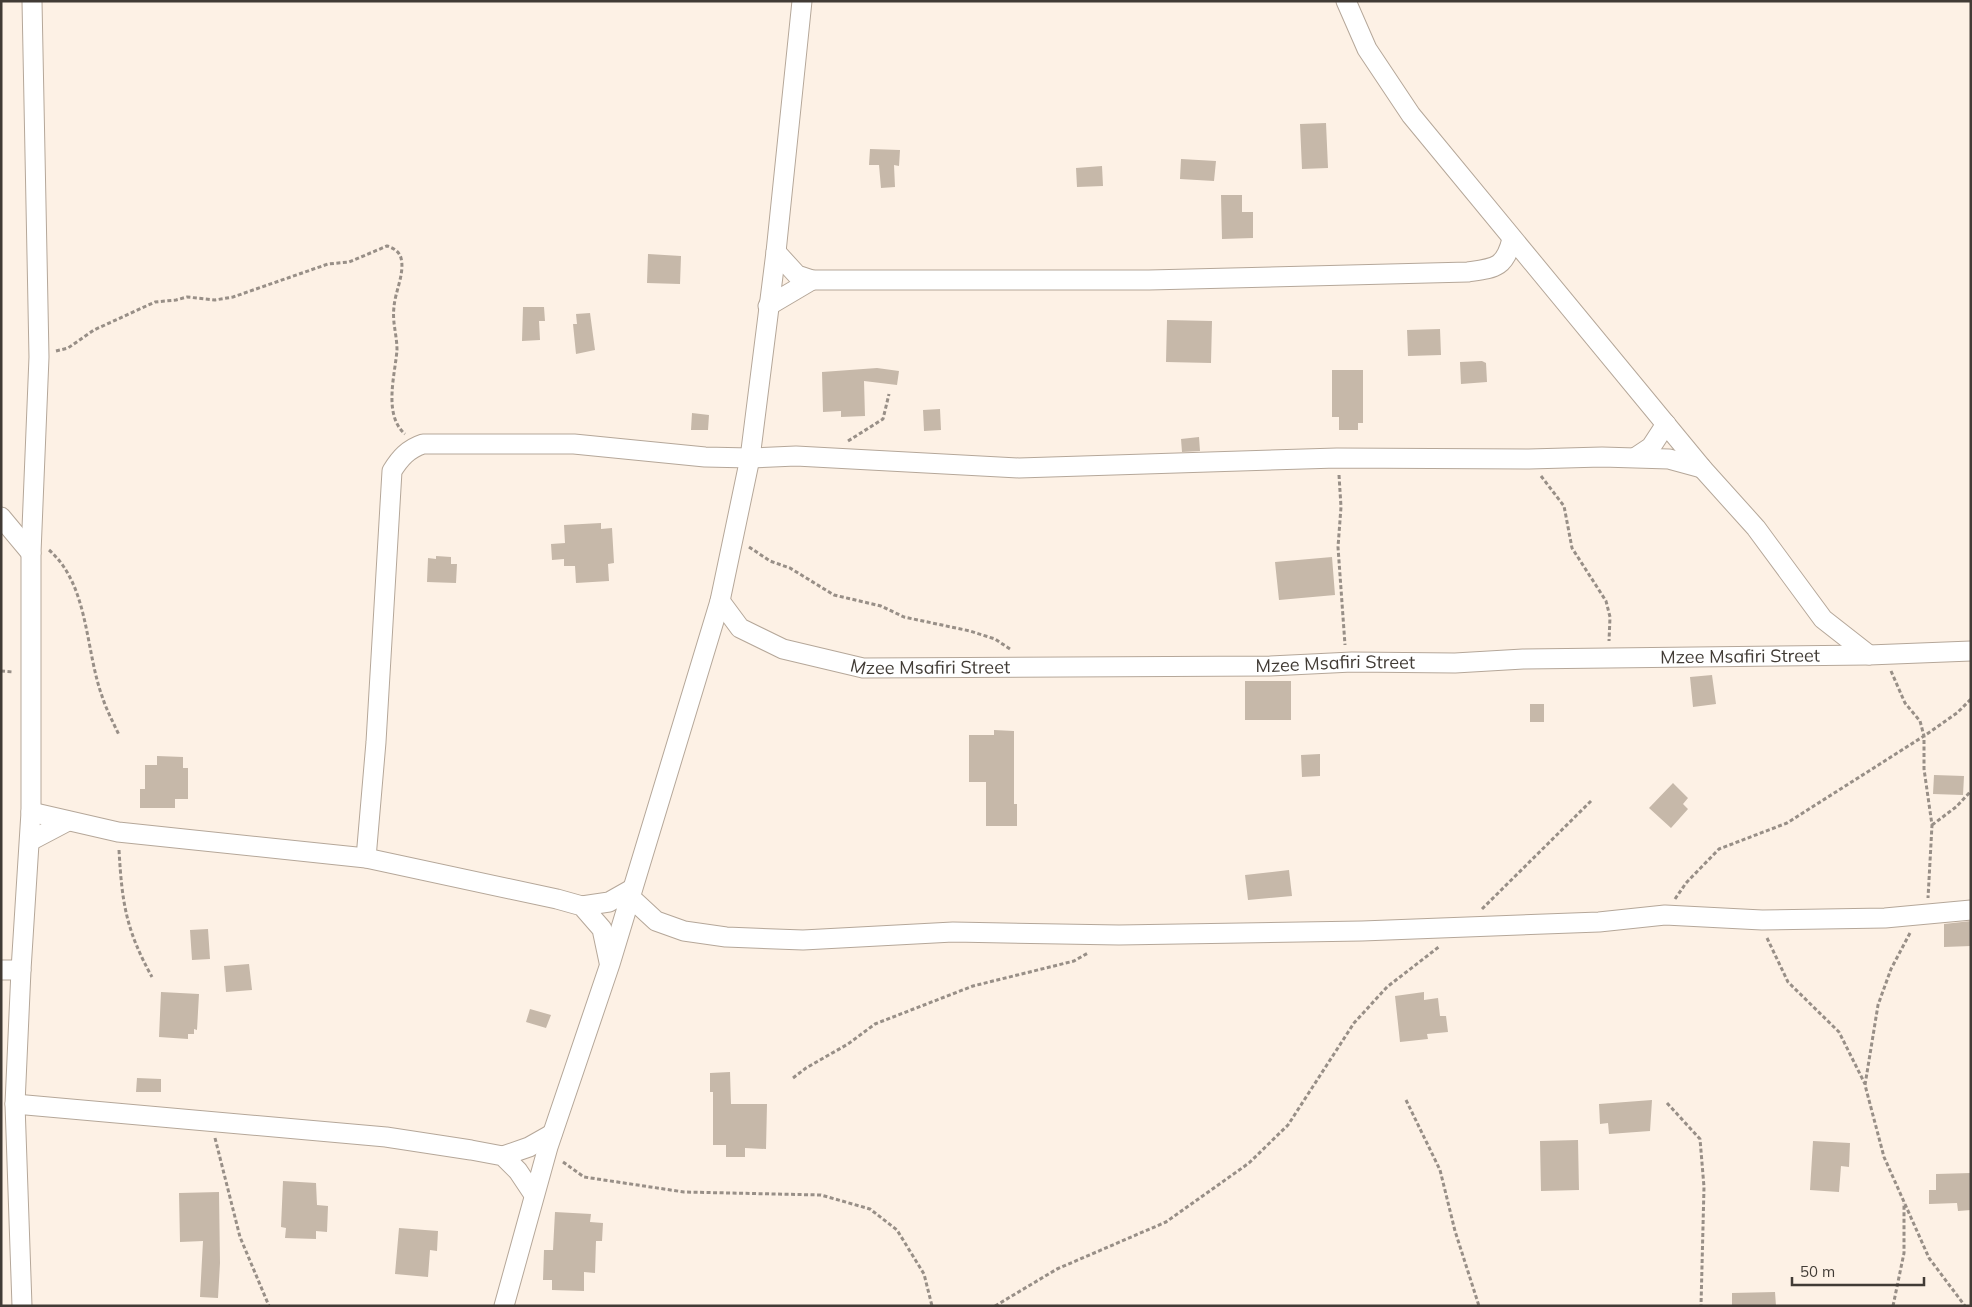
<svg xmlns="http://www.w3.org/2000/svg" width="1972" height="1307" viewBox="0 0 1972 1307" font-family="Mulish,sans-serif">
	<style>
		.building { fill: #c6b8a9 }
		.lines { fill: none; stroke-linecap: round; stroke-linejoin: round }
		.minor-casing { stroke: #b5a799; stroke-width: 21 }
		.path { stroke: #988f87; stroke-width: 3; stroke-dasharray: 4 2.5; stroke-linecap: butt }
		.minor { stroke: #fff; stroke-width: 19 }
		.labels { text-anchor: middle; stroke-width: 4; stroke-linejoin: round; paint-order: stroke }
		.street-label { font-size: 18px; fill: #413b35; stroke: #fdf1e5 }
	</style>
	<rect width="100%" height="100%" fill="#fdf1e5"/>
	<path class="building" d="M 1326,123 L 1328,168 L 1302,169 L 1300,124 Z
		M 870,149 L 900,150 L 899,166 L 894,165 L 895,187 L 881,188 L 879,165 L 869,165 Z
		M 1181,159 L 1216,161 L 1214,181 L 1180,179 Z
		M 1102,166 L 1103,186 L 1077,187 L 1076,168 Z
		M 1221,195 L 1242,195 L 1242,212 L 1253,212 L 1253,238 L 1222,239 Z
		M 648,254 L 681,256 L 680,284 L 647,283 Z
		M 523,307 L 544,307 L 545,321 L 539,321 L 540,340 L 522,341 Z
		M 590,313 L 595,350 L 576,354 L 573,324 L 577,324 L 576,314 Z
		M 1167,320 L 1212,321 L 1211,363 L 1166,362 Z
		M 1440,329 L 1441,355 L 1408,356 L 1407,330 Z
		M 1482,361 L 1486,363 L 1487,382 L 1461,384 L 1460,362 Z
		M 877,368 L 899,371 L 897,385 L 864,381 L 865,416 L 841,417 L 841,411 L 823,412 L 822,372 Z
		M 1332,370 L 1363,370 L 1363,423 L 1358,423 L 1358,430 L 1339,430 L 1339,417 L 1332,417 Z
		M 940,409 L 941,430 L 924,431 L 923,410 Z
		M 692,413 L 709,415 L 708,430 L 691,430 Z
		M 1199,437 L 1200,451 L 1182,452 L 1181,439 Z
		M 601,523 L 601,529 L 612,528 L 614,563 L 608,564 L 609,581 L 576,583 L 575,566 L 564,566 L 564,559 L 552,560 L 551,544 L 565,543 L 564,525 Z
		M 436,556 L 451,557 L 451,564 L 457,564 L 456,583 L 427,582 L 428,558 L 436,559 Z
		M 1332,557 L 1335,595 L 1279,600 L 1275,562 Z
		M 1712,675 L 1716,704 L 1693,707 L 1690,677 Z
		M 1245,681 L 1291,681 L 1291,720 L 1245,720 Z
		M 1530,704 L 1544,704 L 1544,722 L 1530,722 Z
		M 994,730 L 1014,731 L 1014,804 L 1017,804 L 1017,826 L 986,826 L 986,782 L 969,782 L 969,735 L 994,735 Z
		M 1320,754 L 1320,776 L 1302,777 L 1301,755 Z
		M 157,756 L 183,757 L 183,768 L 188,768 L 188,799 L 175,799 L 175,808 L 140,808 L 140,789 L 145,789 L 145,765 L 157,765 Z
		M 1934,775 L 1964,776 L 1963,795 L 1933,794 Z
		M 1673,783 L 1688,798 L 1683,804 L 1688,809 L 1671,828 L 1649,808 Z
		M 1289,870 L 1292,896 L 1248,900 L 1245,875 Z
		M 1971,921 L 1971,946 L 1944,947 L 1944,924 Z
		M 208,929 L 210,959 L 192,960 L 190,930 Z
		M 249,964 L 252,990 L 226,992 L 224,966 Z
		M 161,992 L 199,994 L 197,1030 L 194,1029 L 194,1034 L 188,1034 L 188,1039 L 159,1037 Z
		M 1424,992 L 1424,1000 L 1438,998 L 1440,1016 L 1446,1016 L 1448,1032 L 1427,1034 L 1428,1039 L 1400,1042 L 1395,996 Z
		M 530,1009 L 551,1015 L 546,1028 L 526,1022 Z
		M 730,1072 L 731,1104 L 767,1104 L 766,1149 L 745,1148 L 745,1157 L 726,1157 L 726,1145 L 713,1145 L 713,1092 L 710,1092 L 710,1073 Z
		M 137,1078 L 161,1079 L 161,1092 L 136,1092 Z
		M 1652,1100 L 1650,1131 L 1609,1134 L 1608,1123 L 1600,1124 L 1599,1104 Z
		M 1578,1140 L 1579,1190 L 1541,1191 L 1540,1141 Z
		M 1813,1141 L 1850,1143 L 1849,1167 L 1841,1166 L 1839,1192 L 1810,1190 Z
		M 1971,1173 L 1971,1210 L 1958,1211 L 1957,1203 L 1929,1204 L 1929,1190 L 1936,1190 L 1936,1174 Z
		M 283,1181 L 316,1183 L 317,1205 L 328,1206 L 327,1232 L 316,1231 L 316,1239 L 285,1238 L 286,1228 L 281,1227 Z
		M 219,1192 L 220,1263 L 218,1298 L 200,1297 L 203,1241 L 180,1242 L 179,1193 Z
		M 555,1212 L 591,1214 L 590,1222 L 603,1223 L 602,1241 L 596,1241 L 595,1273 L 584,1272 L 584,1291 L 552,1290 L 552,1280 L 543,1280 L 544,1250 L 553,1250 Z
		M 399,1228 L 438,1231 L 437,1251 L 430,1250 L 428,1277 L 395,1274 Z
		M 1775,1292 L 1776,1306 L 1732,1306 L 1732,1293 Z"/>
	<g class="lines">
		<defs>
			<g id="minor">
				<path d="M 1346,1 L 1367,49 L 1411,115 L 1702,468 L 1756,528 L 1823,619 L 1869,655"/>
				<path d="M 776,252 L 797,275 L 812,280 L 1149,280 L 1468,272 C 1495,268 1505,268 1512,239"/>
				<path d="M 768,306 L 812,280"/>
				<path d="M 1636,457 L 1651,447 L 1666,424"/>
				<path d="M 1,517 L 31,553"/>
				<path id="s1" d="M 720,601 L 740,628 L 783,649 L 863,668 L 1270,666 L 1352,662 L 1455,663 L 1523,659 L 1869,655 L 1971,651"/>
				<path d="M 31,812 L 118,832 L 366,858 L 557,899 L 582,906 L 602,929 L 609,962"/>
				<path d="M 30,841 L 68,821"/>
				<path d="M 366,858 L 376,742 L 392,471 C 400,458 408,449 423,444 L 574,444 L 705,457 L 750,458 L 796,456 L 1019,468 L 1337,458 L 1529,459 L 1602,457 L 1669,459 L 1702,468"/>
				<path d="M 629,896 L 656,921 L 684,931 L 726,937 L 803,940 L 953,932 L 1119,935 L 1362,931 L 1599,922 L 1665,915 L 1762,920 L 1885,918 L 1971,910"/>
				<path d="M 582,906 L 609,902 L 632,889"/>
				<path d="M 1,970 L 21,970"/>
				<path d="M 15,1104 L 386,1137 L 471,1150 L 503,1156 L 518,1171 L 534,1195"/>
				<path d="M 503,1156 L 529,1147 L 552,1134"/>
				<path d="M 22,1306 L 15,1104 L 21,970 L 31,812 L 31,553 L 39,357 L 32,1"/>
				<path d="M 504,1306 L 548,1147 L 610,964 L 720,601 L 750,458 L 776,252 L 802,1"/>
			</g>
		</defs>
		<use href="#minor" class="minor-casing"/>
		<path class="path" d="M 56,351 L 68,348 L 94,330 L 155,302 L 176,300 L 187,297 L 215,300 L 233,297 L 328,264 L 349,262 L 387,246 C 393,248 399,251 401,258 C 405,273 395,292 394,307 C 392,322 397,335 397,350 C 395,375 383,415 405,434
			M 848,441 L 883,419 L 889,394
			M 1339,475 L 1341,507 L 1338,547 L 1345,645
			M 1541,476 L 1564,506 L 1572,548 L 1606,601 L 1610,617 L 1609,641
			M 749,547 L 770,561 L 790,568 L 834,595 L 881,606 L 904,617 L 970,631 L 995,639 L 1010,649
			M 49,550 C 89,585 85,649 102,696 C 106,709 113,722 119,735
			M 1,671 L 13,672
			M 1891,671 L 1905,703 L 1920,721 L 1924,736 L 1924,769 L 1932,825 L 1928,898
			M 1932,825 L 1956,807 L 1971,791
			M 119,850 C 122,903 126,930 152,977
			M 1675,899 L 1686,883 L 1719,849 L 1787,823 L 1924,736 L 1957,713 L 1971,699
			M 1482,909 L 1592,800
			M 1910,933 L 1891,969 L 1878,1005 L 1865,1085 L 1884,1157 L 1929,1258 L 1965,1306
			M 1767,938 L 1788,982 L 1839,1032 L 1865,1084
			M 793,1078 L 806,1068 L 848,1044 L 875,1024 L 973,986 L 1074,961 L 1088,953
			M 1406,1100 L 1440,1170 L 1455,1231 L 1479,1306
			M 1667,1103 L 1700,1139 L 1704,1187 L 1701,1306
			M 215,1138 L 240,1237 L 269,1306
			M 563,1162 L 584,1177 L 684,1192 L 821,1195 L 870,1209 L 897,1230 L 924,1274 L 932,1306
			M 995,1306 L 1057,1269 L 1166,1222 L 1249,1163 L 1288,1125 L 1354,1023 L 1387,987 L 1440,946
			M 1893,1306 L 1904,1253 L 1904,1203"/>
		<use href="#minor" class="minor"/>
	</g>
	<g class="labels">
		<g class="street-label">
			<text dy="6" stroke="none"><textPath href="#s1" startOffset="1041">Mzee Msafiri Street</textPath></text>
			<text dy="6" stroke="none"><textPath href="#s1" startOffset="636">Mzee Msafiri Street</textPath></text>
			<text dy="6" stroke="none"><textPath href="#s1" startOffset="231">Mzee Msafiri Street</textPath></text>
		</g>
	</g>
	<rect width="1972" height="1307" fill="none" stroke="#413b35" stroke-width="5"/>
	<path d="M1792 1277v8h132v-8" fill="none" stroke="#413b35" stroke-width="2.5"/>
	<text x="1800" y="1277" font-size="15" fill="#413b35" stroke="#fdf1e5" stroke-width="4" paint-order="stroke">50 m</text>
</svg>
